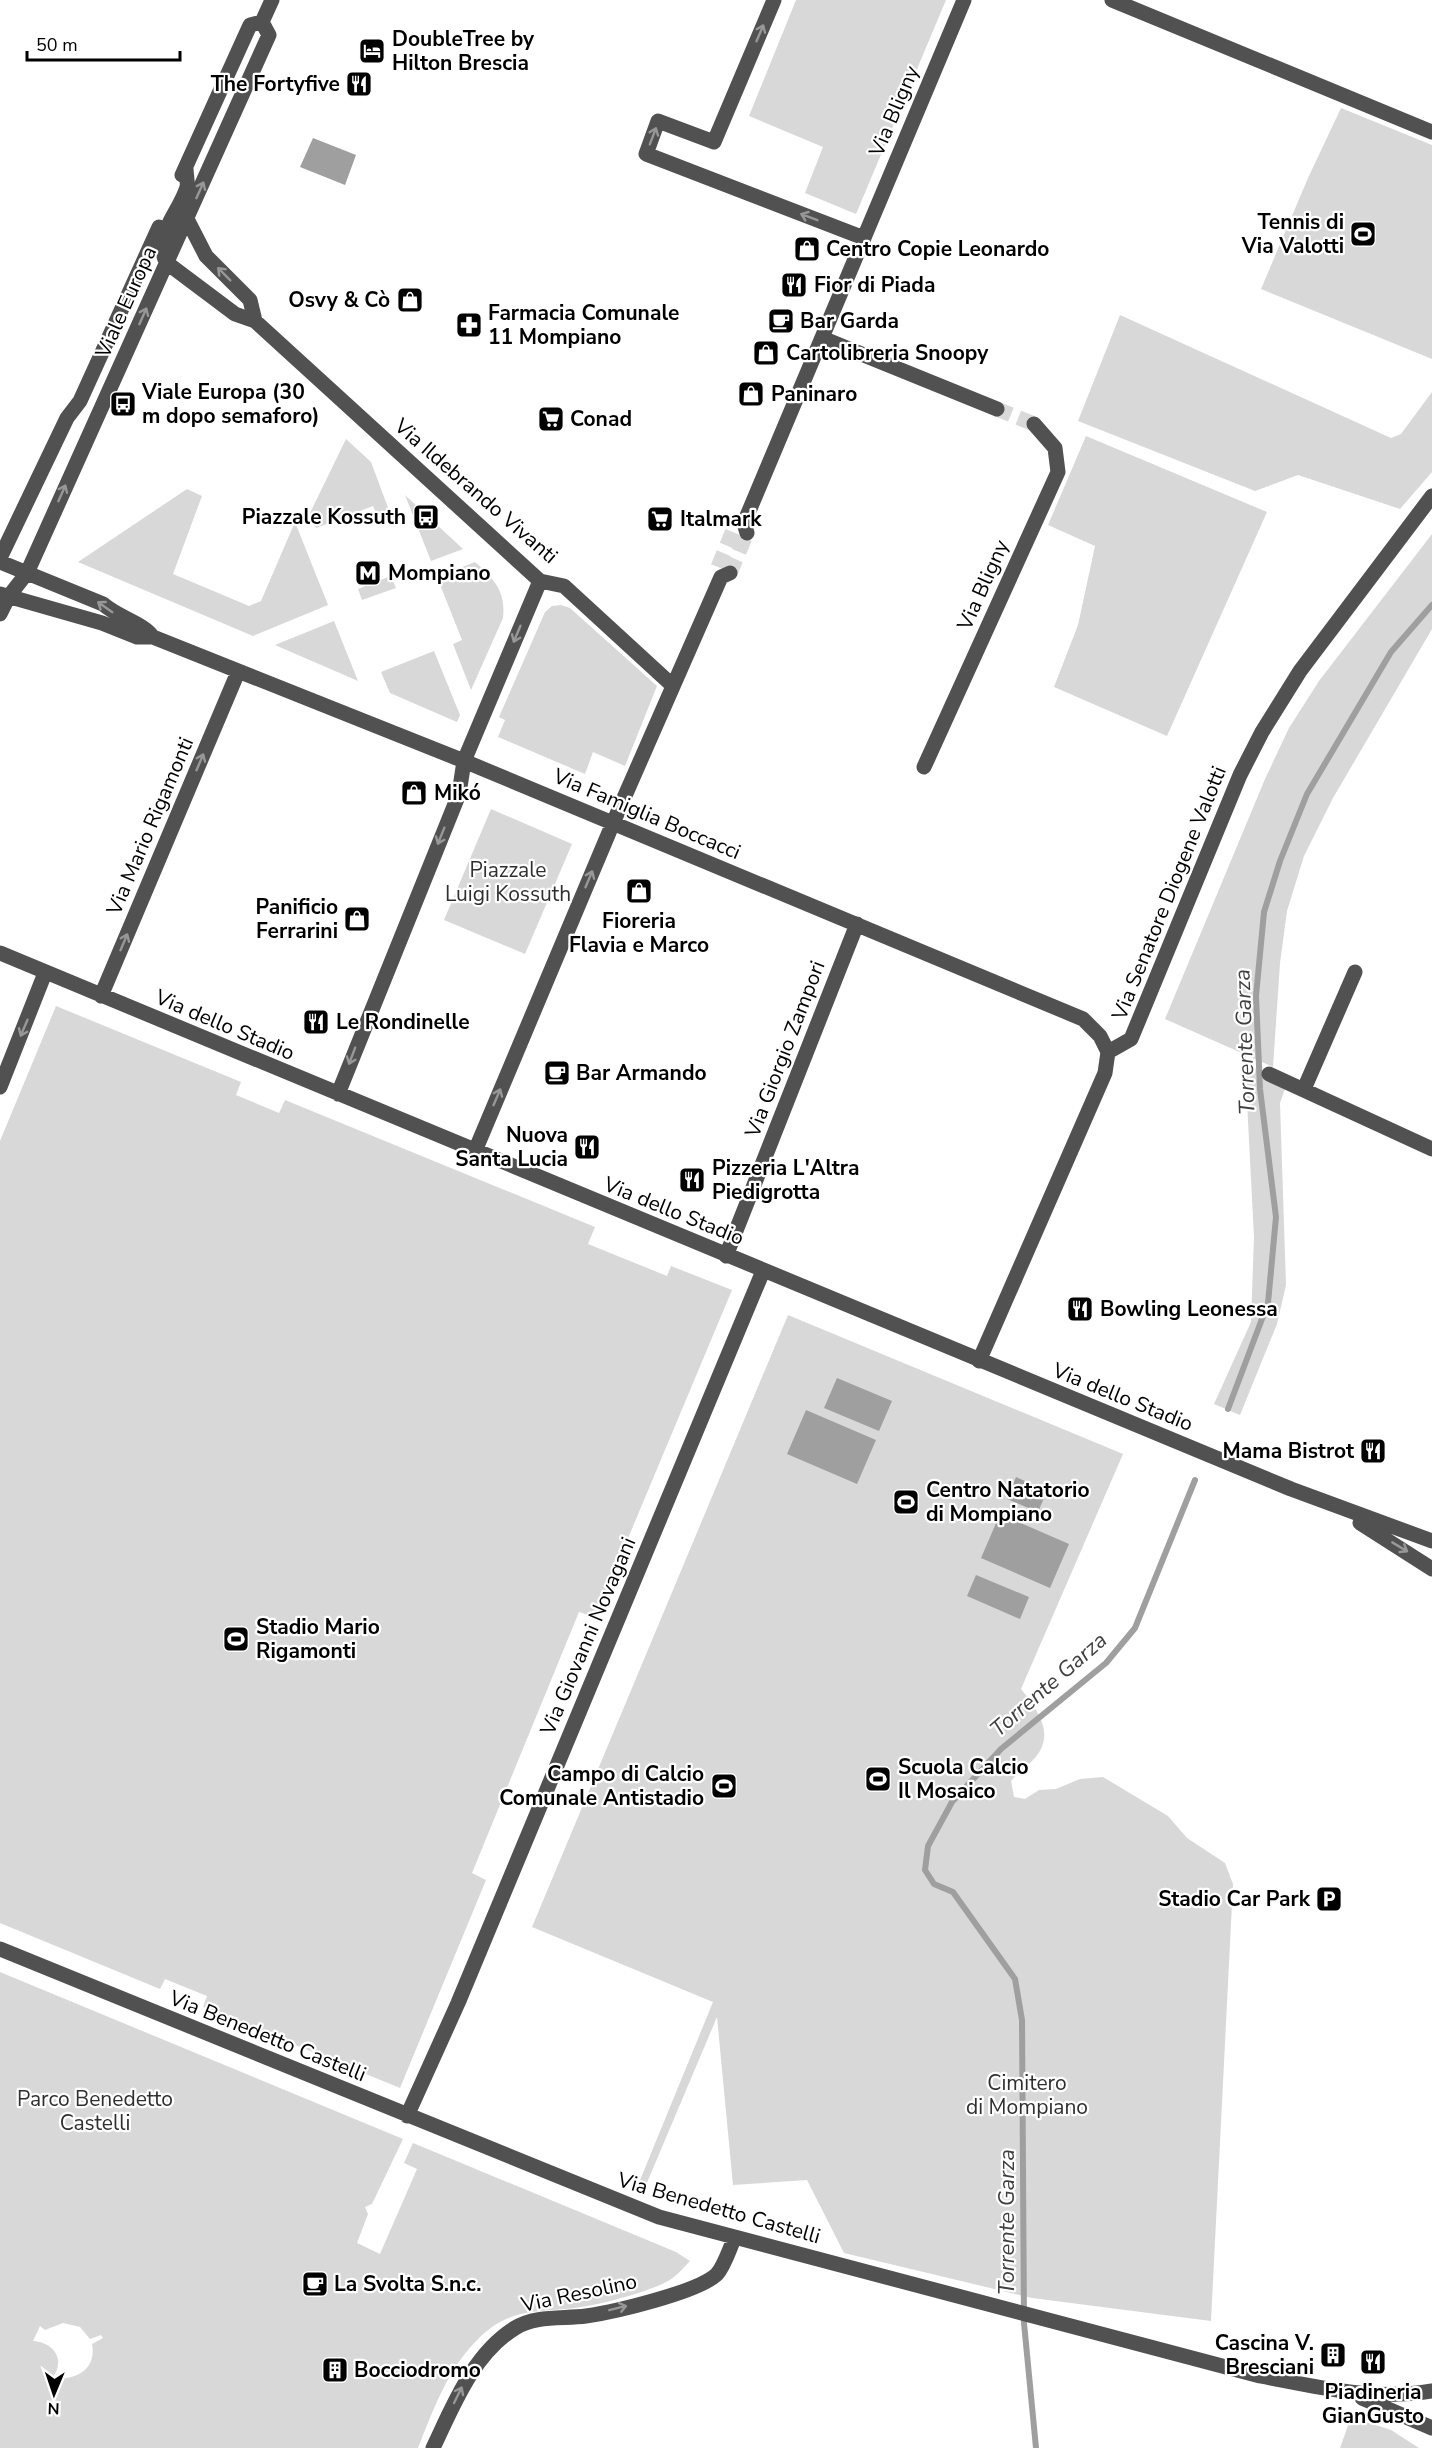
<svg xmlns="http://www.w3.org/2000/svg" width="1432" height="2448" viewBox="0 0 1432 2448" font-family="'Nunito Sans',sans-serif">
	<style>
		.green { fill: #d8d8d8; fill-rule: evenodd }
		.water { fill: #9f9f9f }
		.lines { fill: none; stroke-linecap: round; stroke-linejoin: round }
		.stream { stroke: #9f9f9f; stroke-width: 6 }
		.minor-tunnel { stroke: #d9d9d9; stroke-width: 15; stroke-dasharray: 15 8; stroke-linecap: butt }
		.minor { stroke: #515151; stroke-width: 15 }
		.oneway { stroke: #979797 }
		.labels { text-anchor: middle; stroke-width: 4.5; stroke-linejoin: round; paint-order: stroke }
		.poi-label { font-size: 21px; font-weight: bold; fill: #000; stroke: #fff; text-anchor: start }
		.street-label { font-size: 21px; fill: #000; stroke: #fff }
		.park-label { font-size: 21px; fill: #2f2f2f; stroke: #fff }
		.water-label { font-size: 22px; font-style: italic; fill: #404040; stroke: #fff }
	</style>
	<rect width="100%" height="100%" fill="#fff"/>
	<path class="green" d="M 796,0 L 946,0 L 856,214 L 805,193 L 823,147 L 749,116 Z
		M 1341,108 L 1432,145 L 1432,359 L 1261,289 L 1308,178 Z
		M 1120,315 L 1391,438 L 1401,434 L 1432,392 L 1432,472 L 1400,509 L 1298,475 L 1255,491 L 1078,421 Z
		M 1086,436 L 1267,512 L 1167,736 L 1054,687 L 1078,625 L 1095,546 L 1048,525 Z
		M 346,439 L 371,462 L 390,513 L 378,518 L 373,506 L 316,528 L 310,513 Z
		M 187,489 L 202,496 L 173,574 L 249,606 L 261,601 L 295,522 L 328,605 L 253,636 L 78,562 Z
		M 405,495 L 463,549 L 431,561 Z
		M 1432,534 L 1432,629 L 1333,798 L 1304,856 L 1287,911 L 1280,963 L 1273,1067 L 1165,1019 L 1265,779 L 1289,728 L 1319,681 Z
		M 475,562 C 494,579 506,591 503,618 L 471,690 L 453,644 L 462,640 L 437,577 Z
		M 391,576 L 396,588 L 362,600 L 358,589 Z
		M 561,605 L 570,608 L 657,686 L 625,766 L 593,752 L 585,774 L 498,737 L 505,720 L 499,717 L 545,612 L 552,606 Z
		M 334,621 L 358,681 L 275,645 Z
		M 434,651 L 460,715 L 457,722 L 390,693 L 381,672 Z
		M 491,809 L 572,844 L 525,954 L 444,920 Z
		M 56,1006 L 241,1082 L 236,1095 L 279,1113 L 285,1100 L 595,1227 L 588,1244 L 667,1276 L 671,1266 L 732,1290 L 595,1617 L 579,1612 L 472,1873 L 486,1880 L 400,2088 L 203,2007 L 207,1996 L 165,1979 L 160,1989 L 0,1923 L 0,1141 Z
		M 1245,1063 L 1287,1083 L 1280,1103 L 1286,1285 L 1277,1324 L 1240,1415 L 1214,1404 L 1251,1322 L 1254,1237 Z
		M 788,1315 L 1123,1454 L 1021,1689 C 1039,1712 1057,1736 1032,1761 C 1025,1769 1018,1772 1011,1781 L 1014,1797 L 1025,1799 L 1039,1790 L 1056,1789 L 1080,1779 L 1103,1777 L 1168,1816 L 1187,1838 L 1225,1863 L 1233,1884 L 1211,2321 L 1032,2298 L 844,2253 L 807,2180 L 733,2185 L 717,2017 L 643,2192 L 636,2190 L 713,2002 L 532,1927 Z
		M 0,1972 L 403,2139 L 372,2204 L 365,2207 L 368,2214 L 357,2243 L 380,2254 L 417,2169 L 404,2163 L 413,2143 L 676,2252 L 690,2261 C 683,2268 675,2278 666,2282 C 650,2291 606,2303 587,2306 C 546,2314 514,2304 480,2337 C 448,2368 434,2408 418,2448 L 0,2448 ZM 63,2323 L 80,2327 L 90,2339 L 101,2335 L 103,2338 L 92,2344 C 97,2369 75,2382 53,2377 C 66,2359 53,2342 33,2341 L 40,2326 L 45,2330 Z
		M 1351,2417 L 1391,2430 L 1419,2448 L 1340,2448 Z"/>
	<path class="water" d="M 313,138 L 356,155 L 345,185 L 300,167 Z
		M 837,1378 L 892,1401 L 879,1431 L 824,1408 Z
		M 806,1410 L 876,1440 L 857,1484 L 787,1454 Z
		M 1016,1477 L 1047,1491 L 1038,1512 L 1007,1499 Z
		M 1000,1514 L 1069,1544 L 1050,1588 L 981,1558 Z
		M 976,1575 L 1029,1597 L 1020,1619 L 967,1596 Z"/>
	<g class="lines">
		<path class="stream" d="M 1228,1409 L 1268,1303 L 1276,1217 L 1260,1089 L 1256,996 L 1264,912 L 1280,861 L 1307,794 L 1391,652 L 1432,605
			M 1036,2448 L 1024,2323 L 1022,2020 L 1015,1979 L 953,1892 L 934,1884 L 925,1870 L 928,1846 L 952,1802 L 1001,1749 L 1106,1663 L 1135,1628 L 1195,1480"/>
		<path class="minor-tunnel" d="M 997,409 L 1034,424
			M 718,567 L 734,528
			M 730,573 L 747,533"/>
		<path class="minor" d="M 774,0 L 714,142 L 658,121 L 646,154 L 864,238
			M 1112,0 L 1432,132
			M 186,168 C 186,174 188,182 187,187 C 180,212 151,237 167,263 L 235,314 L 255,321 L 540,581 L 564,586 L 673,686
			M 182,175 L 250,25 L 262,22
			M 187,219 L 206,256 L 250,300 L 255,321
			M 822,338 L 997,409
			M 747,533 L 744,523 L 964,0
			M 0,558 L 67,418 L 80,401 L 159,227
			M 0,562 L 103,604 C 119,618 143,623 153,637
			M 0,594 L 102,623 L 137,637 L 153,637 L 464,761 L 1083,1019 L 1100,1036 L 1108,1052
			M 0,614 L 9,596 L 27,573 L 269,35 L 262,22 L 272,0
			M 924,767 L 1058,472 L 1055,448 L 1034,424
			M 0,953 L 1291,1489 L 1432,1541
			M 101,996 L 238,672
			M 1269,1074 L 1432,1149
			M 0,1087 L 45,973
			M 1304,1089 L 1355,972
			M 338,1094 L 459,794 L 464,761 L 540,581
			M 475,1151 L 613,823 L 721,577 L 730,573
			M 726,1256 L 857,924
			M 979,1361 L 1105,1073 L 1108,1052 L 1131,1039 L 1240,775 L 1262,732 L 1300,671 L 1432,496
			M 1360,1523 L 1432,1569
			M 0,1949 L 659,2217 L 1260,2376 C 1318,2387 1373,2401 1432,2391
			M 407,2116 L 458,2003 L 763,1271
			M 1362,2398 L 1432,2428
			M 433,2448 C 453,2406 473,2354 515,2328 C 535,2315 563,2319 586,2316 C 614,2312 699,2292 717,2274 C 725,2265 730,2247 735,2237"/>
	</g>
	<defs><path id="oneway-shaft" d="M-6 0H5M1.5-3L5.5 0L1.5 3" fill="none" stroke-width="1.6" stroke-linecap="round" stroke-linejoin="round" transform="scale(1.5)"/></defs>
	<g class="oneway">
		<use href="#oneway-shaft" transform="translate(760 33) rotate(-67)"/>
		<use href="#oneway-shaft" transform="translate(653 136) rotate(-69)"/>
		<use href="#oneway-shaft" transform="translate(200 190) rotate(-66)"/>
		<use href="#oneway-shaft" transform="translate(809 217) rotate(-159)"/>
		<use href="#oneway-shaft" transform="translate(224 274) rotate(-135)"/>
		<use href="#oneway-shaft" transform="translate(143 316) rotate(-66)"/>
		<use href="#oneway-shaft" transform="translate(62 493) rotate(-66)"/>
		<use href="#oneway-shaft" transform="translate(105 607) rotate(-145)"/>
		<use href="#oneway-shaft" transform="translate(517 634) rotate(113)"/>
		<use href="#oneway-shaft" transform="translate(200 762) rotate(-67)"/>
		<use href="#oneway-shaft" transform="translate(441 836) rotate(112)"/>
		<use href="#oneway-shaft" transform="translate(589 879) rotate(-67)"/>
		<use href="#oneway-shaft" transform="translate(124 942) rotate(-67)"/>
		<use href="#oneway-shaft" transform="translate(24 1028) rotate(113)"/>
		<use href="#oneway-shaft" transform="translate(352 1056) rotate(111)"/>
		<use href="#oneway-shaft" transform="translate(497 1097) rotate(-67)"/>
		<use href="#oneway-shaft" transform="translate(1400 1547) rotate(31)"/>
		<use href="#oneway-shaft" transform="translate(618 2308) rotate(-14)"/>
		<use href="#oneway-shaft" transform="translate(458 2395) rotate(-64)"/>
	</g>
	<defs>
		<symbol id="hotel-square" viewBox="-11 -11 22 22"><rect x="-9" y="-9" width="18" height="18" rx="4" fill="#000" stroke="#fff"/><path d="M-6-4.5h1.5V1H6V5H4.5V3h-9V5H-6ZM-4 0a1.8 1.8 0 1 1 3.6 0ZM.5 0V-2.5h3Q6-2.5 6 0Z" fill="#fff"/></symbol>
		<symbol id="restaurant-square" viewBox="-11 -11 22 22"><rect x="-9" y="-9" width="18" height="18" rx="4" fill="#000" stroke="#fff"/><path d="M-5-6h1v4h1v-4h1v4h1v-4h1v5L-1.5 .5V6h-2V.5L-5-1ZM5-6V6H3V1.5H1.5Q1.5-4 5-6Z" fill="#fff"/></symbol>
		<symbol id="stadium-square" viewBox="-11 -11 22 22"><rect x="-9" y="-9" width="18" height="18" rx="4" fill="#000" stroke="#fff"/><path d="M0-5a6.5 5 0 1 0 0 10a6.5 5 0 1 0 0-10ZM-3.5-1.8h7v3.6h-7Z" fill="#fff"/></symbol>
		<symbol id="shop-square" viewBox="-11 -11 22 22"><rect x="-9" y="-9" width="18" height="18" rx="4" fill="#000" stroke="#fff"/><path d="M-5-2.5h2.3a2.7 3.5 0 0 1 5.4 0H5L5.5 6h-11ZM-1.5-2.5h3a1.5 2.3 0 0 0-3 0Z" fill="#fff"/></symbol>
		<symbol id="cafe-square" viewBox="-11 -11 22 22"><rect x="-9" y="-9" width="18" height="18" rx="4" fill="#000" stroke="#fff"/><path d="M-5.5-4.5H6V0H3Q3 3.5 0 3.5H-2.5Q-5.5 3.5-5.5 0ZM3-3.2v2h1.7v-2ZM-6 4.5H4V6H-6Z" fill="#fff"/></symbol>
		<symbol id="pharmacy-square" viewBox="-11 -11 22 22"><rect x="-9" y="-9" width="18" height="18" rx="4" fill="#000" stroke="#fff"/><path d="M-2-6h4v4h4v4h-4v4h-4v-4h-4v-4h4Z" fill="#fff"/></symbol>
		<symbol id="bus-square" viewBox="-11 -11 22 22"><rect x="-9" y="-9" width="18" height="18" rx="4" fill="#000" stroke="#fff"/><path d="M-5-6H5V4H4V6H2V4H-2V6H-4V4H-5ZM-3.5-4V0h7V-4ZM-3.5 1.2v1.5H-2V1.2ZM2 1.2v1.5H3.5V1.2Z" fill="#fff"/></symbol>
		<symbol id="supermarket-square" viewBox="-11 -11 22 22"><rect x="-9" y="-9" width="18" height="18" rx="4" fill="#000" stroke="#fff"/><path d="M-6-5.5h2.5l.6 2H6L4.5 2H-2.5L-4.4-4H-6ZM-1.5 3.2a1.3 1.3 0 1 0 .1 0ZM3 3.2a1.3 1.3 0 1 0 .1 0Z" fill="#fff"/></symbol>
		<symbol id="metro-square" viewBox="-11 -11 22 22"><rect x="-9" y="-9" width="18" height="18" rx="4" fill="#000" stroke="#fff"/><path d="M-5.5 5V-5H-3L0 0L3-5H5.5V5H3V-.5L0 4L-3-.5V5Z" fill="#fff"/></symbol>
		<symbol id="parking-square" viewBox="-11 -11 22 22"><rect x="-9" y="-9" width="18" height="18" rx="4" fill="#000" stroke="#fff"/><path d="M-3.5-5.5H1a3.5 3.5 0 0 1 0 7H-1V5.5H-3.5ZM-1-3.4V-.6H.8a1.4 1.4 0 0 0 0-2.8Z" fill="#fff"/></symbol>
		<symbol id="building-square" viewBox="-11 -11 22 22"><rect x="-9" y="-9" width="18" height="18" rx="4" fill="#000" stroke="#fff"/><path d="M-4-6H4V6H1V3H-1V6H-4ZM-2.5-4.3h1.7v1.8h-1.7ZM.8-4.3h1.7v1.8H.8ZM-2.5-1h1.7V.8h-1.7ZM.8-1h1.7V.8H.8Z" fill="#fff"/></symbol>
	</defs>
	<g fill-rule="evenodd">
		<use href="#hotel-square" x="357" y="36" width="30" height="30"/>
		<use href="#restaurant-square" x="344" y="69" width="30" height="30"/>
		<use href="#stadium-square" x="1348" y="219" width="30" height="30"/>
		<use href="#shop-square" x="792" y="234" width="30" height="30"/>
		<use href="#restaurant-square" x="779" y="270" width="30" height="30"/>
		<use href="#shop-square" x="395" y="285" width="30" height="30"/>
		<use href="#cafe-square" x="766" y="306" width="30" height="30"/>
		<use href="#pharmacy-square" x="454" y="310" width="30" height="30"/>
		<use href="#shop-square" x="751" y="338" width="30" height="30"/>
		<use href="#shop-square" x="736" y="379" width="30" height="30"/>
		<use href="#bus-square" x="108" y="389" width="30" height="30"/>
		<use href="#supermarket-square" x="536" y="404" width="30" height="30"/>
		<use href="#bus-square" x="411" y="502" width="30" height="30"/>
		<use href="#supermarket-square" x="645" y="504" width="30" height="30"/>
		<use href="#metro-square" x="353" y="558" width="30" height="30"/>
		<use href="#shop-square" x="399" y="778" width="30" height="30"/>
		<use href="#shop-square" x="624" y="876" width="30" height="30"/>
		<use href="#shop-square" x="342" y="904" width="30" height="30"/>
		<use href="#restaurant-square" x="301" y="1007" width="30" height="30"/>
		<use href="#cafe-square" x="542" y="1058" width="30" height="30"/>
		<use href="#restaurant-square" x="572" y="1132" width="30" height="30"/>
		<use href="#restaurant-square" x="677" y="1165" width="30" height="30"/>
		<use href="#restaurant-square" x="1065" y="1294" width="30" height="30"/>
		<use href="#restaurant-square" x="1358" y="1436" width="30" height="30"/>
		<use href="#stadium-square" x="891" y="1487" width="30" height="30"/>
		<use href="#stadium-square" x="221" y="1624" width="30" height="30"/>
		<use href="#stadium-square" x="863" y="1764" width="30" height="30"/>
		<use href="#stadium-square" x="709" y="1771" width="30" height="30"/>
		<use href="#parking-square" x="1314" y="1884" width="30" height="30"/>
		<use href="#cafe-square" x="300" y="2269" width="30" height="30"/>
		<use href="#building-square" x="1318" y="2340" width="30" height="30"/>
		<use href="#restaurant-square" x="1358" y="2347" width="30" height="30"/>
		<use href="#building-square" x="320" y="2355" width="30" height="30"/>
	</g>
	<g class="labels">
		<g class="poi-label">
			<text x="392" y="46">DoubleTree by<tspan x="392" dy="24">Hilton Brescia</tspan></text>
			<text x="340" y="91" text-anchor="end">The Fortyfive</text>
			<text x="1344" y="229" text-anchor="end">Tennis di<tspan x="1344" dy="24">Via Valotti</tspan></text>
			<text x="826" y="256">Centro Copie Leonardo</text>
			<text x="814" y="292">Fior di Piada</text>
			<text x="390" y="307" text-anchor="end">Osvy &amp; Cò</text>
			<text x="488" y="320">Farmacia Comunale<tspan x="488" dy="24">11 Mompiano</tspan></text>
			<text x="800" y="328">Bar Garda</text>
			<text x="786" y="360">Cartolibreria Snoopy</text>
			<text x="142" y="399">Viale Europa (30<tspan x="142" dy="24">m dopo semaforo)</tspan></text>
			<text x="771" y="401">Paninaro</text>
			<text x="570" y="426">Conad</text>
			<text x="406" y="524" text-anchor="end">Piazzale Kossuth</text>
			<text x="680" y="526">Italmark</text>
			<text x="388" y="580">Mompiano</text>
			<text x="434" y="800">Mikó</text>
			<text x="338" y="914" text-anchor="end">Panificio<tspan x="338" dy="24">Ferrarini</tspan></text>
			<text x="639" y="928" text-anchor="middle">Fioreria<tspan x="639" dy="24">Flavia e Marco</tspan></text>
			<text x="336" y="1029">Le Rondinelle</text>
			<text x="576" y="1080">Bar Armando</text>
			<text x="568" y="1142" text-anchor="end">Nuova<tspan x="568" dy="24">Santa Lucia</tspan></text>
			<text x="712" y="1175">Pizzeria L'Altra<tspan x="712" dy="24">Piedigrotta</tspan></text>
			<text x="1100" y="1316">Bowling Leonessa</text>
			<text x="1354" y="1458" text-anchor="end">Mama Bistrot</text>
			<text x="926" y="1497">Centro Natatorio<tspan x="926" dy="24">di Mompiano</tspan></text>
			<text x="256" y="1634">Stadio Mario<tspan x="256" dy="24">Rigamonti</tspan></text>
			<text x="898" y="1774">Scuola Calcio<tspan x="898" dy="24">Il Mosaico</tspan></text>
			<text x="704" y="1781" text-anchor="end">Campo di Calcio<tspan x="704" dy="24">Comunale Antistadio</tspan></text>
			<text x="1310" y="1906" text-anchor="end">Stadio Car Park</text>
			<text x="334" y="2291">La Svolta S.n.c.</text>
			<text x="1314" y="2350" text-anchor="end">Cascina V.<tspan x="1314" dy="24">Bresciani</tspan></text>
			<text x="354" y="2377">Bocciodromo</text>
			<text x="1373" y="2399" text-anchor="middle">Piadineria<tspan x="1373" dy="24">GianGusto</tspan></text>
		</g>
		<g class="street-label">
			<text transform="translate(894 111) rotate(-67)" y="7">Via Bligny</text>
			<text transform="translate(126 302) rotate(-66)" y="7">Viale Europa</text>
			<text transform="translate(476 491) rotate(41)" y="7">Via Ildebrando Vivanti</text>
			<text transform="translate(983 585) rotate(-66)" y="7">Via Bligny</text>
			<text transform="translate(647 814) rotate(23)" y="7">Via Famiglia Boccacci</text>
			<text transform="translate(150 826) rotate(-67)" y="7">Via Mario Rigamonti</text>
			<text transform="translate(1169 893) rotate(-68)" y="7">Via Senatore Diogene Valotti</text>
			<text transform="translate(225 1025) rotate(23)" y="7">Via dello Stadio</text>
			<text transform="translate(785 1049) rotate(-69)" y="7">Via Giorgio Zampori</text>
			<text transform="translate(674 1211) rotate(22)" y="7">Via dello Stadio</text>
			<text transform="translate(1123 1397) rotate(22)" y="7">Via dello Stadio</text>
			<text transform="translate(588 1636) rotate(-67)" y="7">Via Giovanni Novagani</text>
			<text transform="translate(268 2036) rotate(22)" y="7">Via Benedetto Castelli</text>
			<text transform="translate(719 2208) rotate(16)" y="7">Via Benedetto Castelli</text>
			<text transform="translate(579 2293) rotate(-12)" y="7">Via Resolino</text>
		</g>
		<g class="park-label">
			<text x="508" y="877">Piazzale<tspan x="508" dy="24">Luigi Kossuth</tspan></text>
			<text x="1027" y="2090">Cimitero<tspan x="1027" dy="24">di Mompiano</tspan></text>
			<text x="95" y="2106">Parco Benedetto<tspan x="95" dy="24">Castelli</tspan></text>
		</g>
		<g class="water-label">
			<text transform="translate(1244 1042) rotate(-92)" y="8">Torrente Garza</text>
			<text transform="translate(1048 1684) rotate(-41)" y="8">Torrente Garza</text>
			<text transform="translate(1006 2222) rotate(-90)" y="8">Torrente Garza</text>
		</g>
	</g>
	<g transform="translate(54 2394) rotate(182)" stroke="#ffffff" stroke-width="4.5" paint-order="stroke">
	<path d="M0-4.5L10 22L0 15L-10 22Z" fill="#000000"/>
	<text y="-9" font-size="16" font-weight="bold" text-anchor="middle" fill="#000000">N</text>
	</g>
	<path d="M27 51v9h153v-9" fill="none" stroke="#000000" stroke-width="3"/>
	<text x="36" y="51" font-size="18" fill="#000000" stroke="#ffffff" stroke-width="4.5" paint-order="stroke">50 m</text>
</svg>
